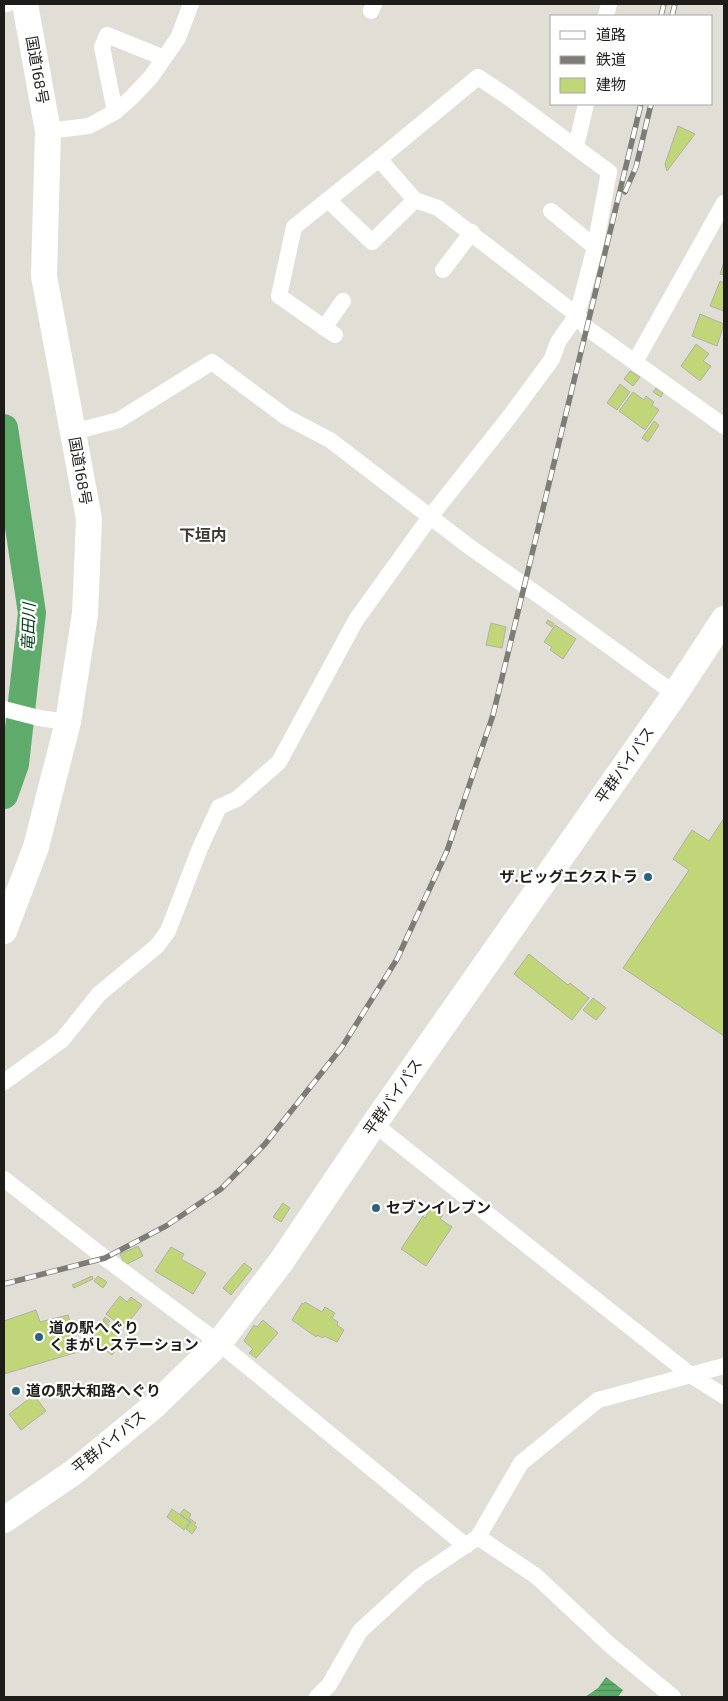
<svg xmlns="http://www.w3.org/2000/svg" width="728" height="1701" viewBox="0 0 728 1701" font-family="'Exo 2','Noto Sans JP',sans-serif">
	<style>
		.water { fill: url(#water-rules) }
		.lines { fill: none; stroke-linecap: round; stroke-linejoin: round }
		.river { stroke: #5eab6b; stroke-width: 28 }
		.building { fill: #c1d678; stroke: #b0b2aa }
		.minor { stroke: #fff; stroke-width: 16 }
		.trunk { stroke: #fff; stroke-width: 26 }
		.rail-casing { stroke: #7e7c76; stroke-width: 5.5 }
		.rail { stroke: #fff; stroke-width: 4; stroke-dasharray: 11; stroke-linecap: butt }
		.poi-dot { fill: #2d627e; stroke: #fff; stroke-width: 2 }
		.labels { text-anchor: middle; stroke-width: 4.5; stroke-linejoin: round; paint-order: stroke }
		.street-label { font-size: 15px; fill: #1e1d1a; stroke: #fff }
		.poi-label { font-size: 15px; font-weight: bold; fill: #1e1d1a; stroke: #fff; text-anchor: start }
		.neighbourhood-label { font-size: 16px; font-weight: bold; fill: #3d3b34; stroke: #fff }
		.water-label { font-size: 16px; font-style: italic; fill: #003c12; stroke: #fff }
	</style>
	<defs>
		<pattern id="water-rules" width="6" height="5" patternUnits="userSpaceOnUse" patternTransform="scale(1.25)"><rect width="6" height="5" fill="#5eab6b"/><path d="M0 2.5h6" fill="none" stroke="#4d8b57"/></pattern>
	</defs>
	<rect width="100%" height="100%" fill="#e1ded5"/>
	<path class="water" d="M 606,1677 L 623,1690 L 618,1697 L 585,1697 L 598,1688 Z"/>
	<g class="lines">
		<path class="river" d="M 4,428 L 32,613 L 15,764 L 4,795"/>
	</g>
	<path class="building" d="M 678,126 L 695,134 L 667,171 L 665,164 Z
		M 724,262 L 724,275 L 720,274 Z
		M 720,281 L 724,283 L 724,311 L 710,306 Z
		M 700,314 L 724,324 L 717,346 L 692,336 Z
		M 696,344 L 709,354 L 703,361 L 711,366 L 700,381 L 681,366 Z
		M 630,371 L 640,377 L 633,386 L 624,379 Z
		M 620,384 L 630,392 L 617,410 L 607,403 Z
		M 656,388 L 663,393 L 661,397 L 653,392 Z
		M 633,392 L 644,400 L 646,396 L 654,402 L 652,405 L 659,410 L 645,430 L 619,411 Z
		M 654,421 L 659,425 L 648,442 L 642,438 Z
		M 548,620 L 554,624 L 552,627 L 546,623 Z
		M 491,623 L 506,627 L 502,648 L 486,645 Z
		M 555,625 L 576,639 L 563,659 L 550,650 L 552,647 L 544,642 Z
		M 724,818 L 724,1036 L 623,968 L 689,870 L 673,859 L 692,830 L 709,841 Z
		M 529,954 L 568,985 L 570,983 L 589,998 L 572,1020 L 514,974 Z
		M 593,998 L 606,1008 L 596,1020 L 583,1010 Z
		M 283,1203 L 290,1208 L 281,1222 L 273,1217 Z
		M 431,1207 L 443,1215 L 440,1219 L 452,1227 L 426,1266 L 401,1249 L 423,1216 L 425,1218 Z
		M 138,1246 L 143,1256 L 125,1265 L 120,1254 Z
		M 171,1247 L 184,1254 L 181,1259 L 206,1273 L 193,1294 L 155,1271 Z
		M 244,1263 L 252,1269 L 231,1295 L 223,1288 Z
		M 92,1276 L 93,1279 L 74,1288 L 72,1285 Z
		M 98,1276 L 107,1282 L 103,1288 L 94,1281 Z
		M 120,1296 L 127,1302 L 131,1297 L 142,1305 L 124,1328 L 106,1314 Z
		M 305,1302 L 322,1312 L 325,1307 L 335,1313 L 332,1318 L 338,1322 L 337,1325 L 344,1330 L 337,1342 L 324,1336 L 323,1338 L 317,1335 L 316,1337 L 292,1320 L 302,1303 L 304,1304 Z
		M 36,1310 L 40,1322 L 68,1315 L 78,1352 L 4,1374 L 4,1321 Z
		M 105,1317 L 110,1321 L 108,1323 L 103,1320 Z
		M 263,1320 L 278,1333 L 256,1358 L 249,1353 L 253,1349 L 244,1341 L 254,1325 L 257,1327 Z
		M 103,1321 L 119,1333 L 117,1336 L 123,1340 L 112,1355 L 90,1338 Z
		M 34,1395 L 46,1411 L 21,1430 L 9,1414 Z
		M 172,1509 L 190,1522 L 184,1530 L 167,1517 Z
		M 184,1509 L 191,1514 L 189,1518 L 196,1523 L 194,1525 L 197,1527 L 192,1534 L 186,1529 L 191,1522 L 180,1514 Z"/>
	<g class="lines">
		<path class="minor" d="M 4,4 L 7,4
			M 371,11 L 374,4
			M 606,16 L 609,4
			M 115,112 L 102,47 L 107,35 L 164,58
			M 48,131 L 89,126 L 115,112 L 131,98 L 151,77 L 178,38 L 191,4
			M 576,146 L 586,104
			M 379,159 L 415,200 L 438,208 L 577,315 L 587,328 L 724,426
			M 329,201 L 372,242 L 415,200
			M 551,211 L 595,247
			M 443,270 L 472,232
			M 324,328 L 343,301
			M 635,362 L 724,203
			M 73,432 L 119,420 L 212,362 L 286,417 L 330,440 L 467,545 L 551,604 L 675,694
			M 4,709 L 39,718 L 68,722
			M 4,1082 L 62,1040 L 99,994 L 157,946 L 168,931 L 200,848 L 219,807 L 237,799 L 279,762 L 356,620 L 430,517 L 510,416 L 552,359 L 558,342 L 577,315 L 595,247 L 609,172 L 508,97 L 478,77 L 379,159 L 294,227 L 279,296 L 335,335
			M 374,1124 L 692,1376 L 724,1396
			M 4,1179 L 105,1258 L 219,1343 L 466,1546
			M 478,1537 L 536,1576 L 611,1646 L 673,1697
			M 317,1697 L 329,1685 L 360,1631 L 419,1577 L 478,1537 L 521,1463 L 598,1400 L 724,1366"/>
		<path class="trunk" d="M 4,931 L 36,847 L 68,722 L 85,614 L 89,519 L 44,276 L 48,131 L 25,4
			M 4,1520 L 74,1472 L 154,1406 L 219,1343 L 281,1262 L 374,1124 L 675,694 L 724,619"/>
		<defs>
			<path id="rail" d="M 661,16 L 664,4
				M 672,16 L 675,4
				M 625,192 L 636,167 L 651,104
				M 4,1284 L 105,1258 L 166,1226 L 221,1189 L 265,1144 L 342,1047 L 397,959 L 447,851 L 493,715 L 641,104"/>
		</defs>
		<use href="#rail" class="rail-casing"/>
		<use href="#rail" class="rail"/>
	</g>
	<g class="poi-dot">
		<circle cx="648" cy="877" r="5"/>
		<circle cx="376" cy="1208" r="5"/>
		<circle cx="39" cy="1337" r="5"/>
		<circle cx="16" cy="1391" r="5"/>
	</g>
	<g class="labels">
		<g class="street-label">
			<text transform="translate(37 70) rotate(80)" y="5">国道168号</text>
			<text transform="translate(80 471) rotate(80)" y="5">国道168号</text>
			<text transform="translate(625 765) rotate(-55)" y="5">平群バイパス</text>
			<text transform="translate(393 1097) rotate(-55)" y="5">平群バイパス</text>
			<text transform="translate(109 1442) rotate(-39)" y="5">平群バイパス</text>
		</g>
		<g class="poi-label">
			<text x="638" y="882" text-anchor="end">ザ.ビッグエクストラ</text>
			<text x="386" y="1213">セブンイレブン</text>
			<text x="49" y="1333">道の駅へぐり<tspan x="49" dy="17">くまがしステーション</tspan></text>
			<text x="26" y="1396">道の駅大和路へぐり</text>
		</g>
		<g class="neighbourhood-label">
			<text x="203" y="541">下垣内</text>
		</g>
		<g class="water-label">
			<text transform="translate(28 627) rotate(-88)" y="6">竜田川</text>
		</g>
	</g>
	<rect width="728" height="1701" fill="none" stroke="#1e1d1a" stroke-width="10"/>
	<rect x="550" y="15" width="162" height="90" fill="#ffffff" stroke="#a5a5a3"/>
	<rect x="560" y="31" width="25" height="8" fill="#ffffff" stroke="#a5a5a3"/>
	<text x="596" y="40" font-size="15" fill="#1e1d1a">道路</text>
	<rect x="560" y="56" width="25" height="8" fill="#7e7c76" stroke="#a5a5a3"/>
	<text x="596" y="65" font-size="15" fill="#1e1d1a">鉄道</text>
	<rect x="560" y="78" width="25" height="15" fill="#c1d678" stroke="#a5a5a3"/>
	<text x="596" y="90" font-size="15" fill="#1e1d1a">建物</text>
</svg>
